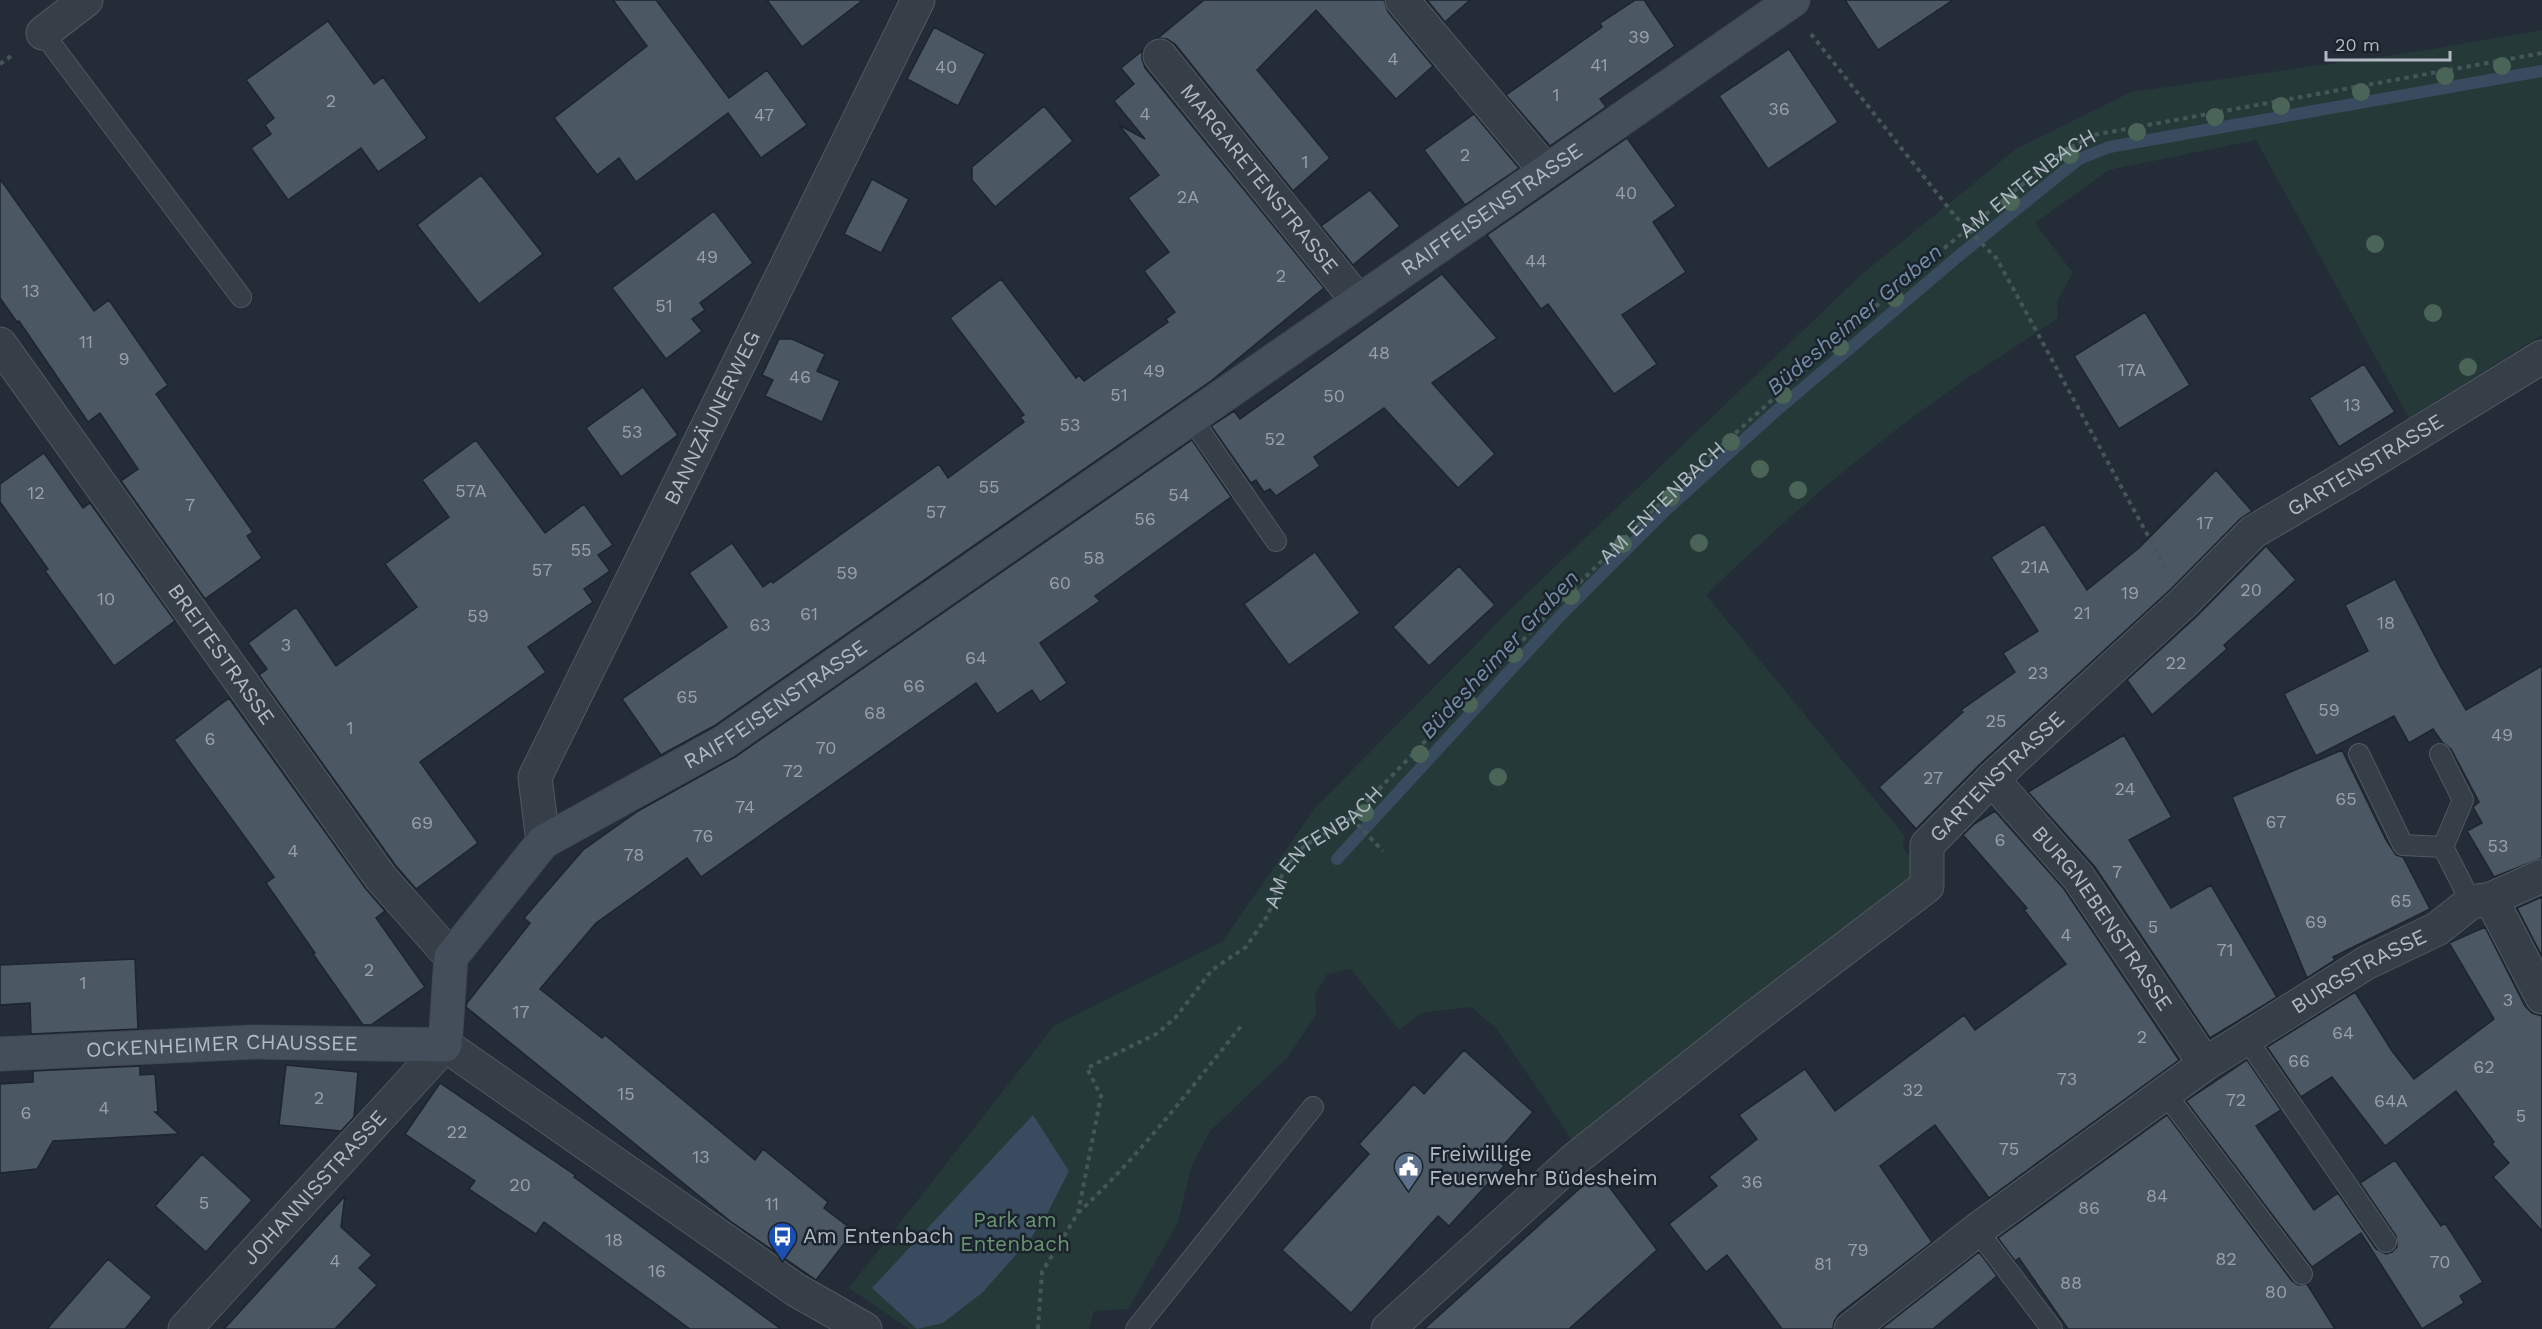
<svg xmlns="http://www.w3.org/2000/svg" width="2542" height="1329" viewBox="0 0 2542 1329" font-family="'Work Sans',sans-serif">
	<style>
		.green { fill: #263939 }
		.water { fill: #394b5f }
		.lines { fill: none; stroke-linecap: round; stroke-linejoin: round }
		.stream { stroke: #394b5f; stroke-width: 12 }
		.building { fill: #4b5763; stroke: #1d252e; stroke-width: 1.5 }
		.lane-casing { stroke: #515962; stroke-width: 22 }
		.street-casing { stroke: #515962; stroke-width: 35 }
		.secondary-casing { stroke: #3f4751; stroke-width: 35 }
		.path { stroke: #445657; stroke-width: 4; stroke-dasharray: 4.5 4.5; stroke-linecap: butt }
		.lane { stroke: #363e48; stroke-width: 20 }
		.street { stroke: #363e48; stroke-width: 33 }
		.secondary { stroke: #444e5a; stroke-width: 33 }
		.tree { fill: #4a6557 }
		.labels { text-anchor: middle; stroke-width: 5; stroke-linejoin: round; paint-order: stroke }
		.number-label { font-size: 18px; fill: #98a0ac }
		.street-label { font-size: 21px; fill: #b1b9c4; stroke: #1b232c }
		.poi-label { font-size: 21px; fill: #b1b9c4; stroke: #1b232c; text-anchor: start }
		.park-label { font-size: 21px; fill: #6a9371; stroke: #1b232c }
		.water-label { font-size: 22px; font-style: italic; fill: #738ca5; stroke: #1b232c }
	</style>
	<rect width="100%" height="100%" fill="#232c37"/>
	<path class="green" d="M 2542,30 L 2542,335 L 2409,418 L 2256,140 L 2109,170 L 2035,223 L 2073,273 L 2057,301 L 2058,318 C 2022,343 1984,366 1948,392 C 1862,452 1782,522 1706,595 L 1904,835 L 1903,847 L 1911,859 L 1912,888 L 1574,1143 L 1497,1029 L 1471,1007 L 1421,1013 L 1399,1030 L 1351,969 L 1327,974 L 1315,995 L 1316,1015 L 1287,1058 L 1210,1131 L 1191,1167 L 1178,1223 L 1128,1309 L 1094,1311 L 1089,1329 L 909,1329 L 849,1288 L 1054,1026 L 1222,942 L 1315,808 L 1517,603 L 1861,275 L 2016,149 L 2131,92 L 2428,50 Z"/>
	<path class="water" d="M 1033,1115 L 1069,1171 L 1046,1216 L 1030,1239 L 983,1292 L 943,1323 L 917,1329 L 872,1288 Z"/>
	<g class="lines">
		<path class="stream" d="M 1337,859 L 1561,615 L 1666,510 L 1776,411 L 1961,254 L 2079,159 L 2109,147 L 2542,71"/>
	</g>
	<path class="building" d="M 613,0 L 656,0 L 729,98 L 767,70 L 807,125 L 761,158 L 728,113 L 636,182 L 619,158 L 597,175 L 554,118 L 647,46 Z
		M 767,0 L 863,0 L 802,47 Z
		M 1204,0 L 1384,0 L 1388,12 L 1433,66 L 1396,99 L 1316,10 L 1257,70 L 1330,158 L 1293,191 L 1175,44 L 1167,39 L 1158,38 Z
		M 1427,0 L 1470,0 L 1445,22 Z
		M 1635,0 L 1644,0 L 1675,46 L 1600,99 L 1606,107 L 1550,146 L 1506,95 L 1602,27 L 1600,23 Z
		M 1845,0 L 1953,0 L 1878,50 Z
		M 328,21 L 374,84 L 383,77 L 427,138 L 378,172 L 361,148 L 288,200 L 251,148 L 271,134 L 265,125 L 274,118 L 246,80 Z
		M 934,27 L 985,54 L 958,106 L 907,79 Z
		M 1789,49 L 1838,122 L 1768,169 L 1719,96 Z
		M 1142,51 L 1142,59 L 1145,68 L 1324,288 L 1211,381 L 714,726 L 661,755 L 622,699 L 727,627 L 689,573 L 732,543 L 763,587 L 771,581 L 773,583 L 939,464 L 948,478 L 1024,422 L 1020,417 L 1024,415 L 950,318 L 1001,279 L 1076,378 L 1079,375 L 1084,381 L 1168,322 L 1166,319 L 1175,312 L 1144,271 L 1169,252 L 1128,198 L 1159,175 L 1119,125 L 1145,139 L 1114,101 L 1134,84 L 1121,68 Z
		M 1044,106 L 1073,141 L 995,207 L 972,180 L 972,167 Z
		M 1474,114 L 1519,168 L 1465,205 L 1424,150 Z
		M 1627,138 L 1676,206 L 1653,222 L 1686,272 L 1622,315 L 1657,364 L 1614,394 L 1548,304 L 1541,309 L 1487,235 Z
		M 481,175 L 543,254 L 479,304 L 417,225 Z
		M 0,179 L 94,311 L 109,300 L 168,385 L 156,394 L 253,532 L 247,536 L 262,558 L 205,599 L 121,481 L 138,469 L 100,413 L 88,422 L 19,321 L 17,322 L 0,298 Z
		M 872,179 L 909,199 L 881,253 L 844,234 Z
		M 1370,190 L 1400,226 L 1353,265 L 1321,226 Z
		M 714,211 L 753,263 L 700,303 L 705,310 L 692,319 L 702,331 L 666,359 L 612,288 Z
		M 1442,274 L 1497,338 L 1432,383 L 1495,454 L 1458,488 L 1384,408 L 1314,457 L 1320,466 L 1276,496 L 1270,489 L 1264,492 L 1256,480 L 1251,483 L 1211,426 L 1234,411 L 1240,419 Z
		M 2145,312 L 2190,385 L 2119,429 L 2074,356 Z
		M 779,339 L 792,339 L 825,354 L 817,371 L 840,381 L 822,422 L 765,396 L 773,380 L 762,375 Z
		M 2364,364 L 2395,412 L 2339,447 L 2309,398 Z
		M 643,387 L 678,435 L 621,477 L 586,428 Z
		M 476,440 L 545,533 L 584,504 L 613,545 L 598,555 L 610,571 L 584,589 L 593,602 L 528,647 L 546,672 L 420,762 L 478,843 L 416,889 L 396,866 L 259,675 L 267,669 L 248,643 L 296,607 L 336,666 L 417,607 L 385,564 L 449,517 L 422,480 Z
		M 1192,440 L 1231,497 L 1095,596 L 1100,601 L 1040,643 L 1067,683 L 1040,702 L 1032,690 L 997,714 L 976,683 L 701,877 L 687,858 L 596,923 L 540,989 L 602,1038 L 605,1035 L 755,1160 L 763,1149 L 828,1202 L 824,1208 L 854,1231 L 816,1280 L 730,1221 L 466,1007 L 467,1003 L 530,923 L 524,918 L 583,850 L 638,811 L 735,757 Z
		M 44,453 L 83,508 L 90,503 L 175,621 L 114,666 L 45,571 L 48,569 L 0,502 L 0,484 Z
		M 2216,470 L 2252,511 L 2240,519 L 2171,589 L 1979,765 L 1916,829 L 1879,787 L 1963,712 L 1961,710 L 2015,672 L 2003,653 L 2038,631 L 1991,557 L 2044,524 L 2087,590 L 2139,548 Z
		M 2266,546 L 2296,580 L 2224,645 L 2227,649 L 2152,715 L 2127,680 L 2197,616 Z
		M 1315,552 L 1360,613 L 1289,665 L 1244,604 Z
		M 1459,566 L 1495,605 L 1429,666 L 1393,627 Z
		M 2395,579 L 2441,667 L 2466,710 L 2542,666 L 2542,858 L 2494,877 L 2467,831 L 2482,823 L 2473,807 L 2479,802 L 2451,749 L 2442,742 L 2433,729 L 2409,743 L 2394,716 L 2316,756 L 2284,694 L 2368,651 L 2345,605 Z
		M 229,698 L 366,889 L 385,911 L 376,918 L 425,987 L 371,1025 L 363,1025 L 313,954 L 315,953 L 266,883 L 274,877 L 174,740 Z
		M 2124,735 L 2172,817 L 2129,840 L 2171,908 L 2211,885 L 2277,997 L 2210,1038 L 2095,867 L 2028,792 Z
		M 2342,750 L 2386,840 L 2396,855 L 2403,857 L 2430,909 L 2333,957 L 2335,960 L 2307,978 L 2232,797 Z
		M 1995,811 L 2064,889 L 2179,1060 L 1989,1198 L 1935,1125 L 1880,1166 L 1932,1242 L 1839,1314 L 1834,1322 L 1833,1329 L 1782,1329 L 1727,1255 L 1706,1272 L 1669,1224 L 1717,1186 L 1709,1177 L 1757,1139 L 1739,1115 L 1805,1069 L 1835,1111 L 1964,1015 L 1975,1030 L 2066,964 L 2024,910 L 2027,908 L 1963,835 L 1974,824 Z
		M 2542,897 L 2542,956 L 2517,908 Z
		M 2485,927 L 2525,1006 L 2532,1013 L 2542,1016 L 2542,1231 L 2493,1177 L 2509,1163 L 2492,1144 L 2494,1142 L 2456,1091 L 2385,1146 L 2332,1077 L 2301,1097 L 2267,1047 L 2355,992 L 2392,1051 L 2414,1079 L 2494,1019 L 2449,943 Z
		M 135,959 L 138,1029 L 31,1034 L 30,1003 L 0,1005 L 0,965 Z
		M 1464,1050 L 1533,1112 L 1494,1156 L 1504,1166 L 1449,1226 L 1438,1216 L 1351,1313 L 1282,1250 L 1369,1154 L 1359,1144 L 1414,1084 L 1424,1094 Z
		M 2247,1060 L 2281,1110 L 2256,1126 L 2314,1210 L 2338,1193 L 2376,1249 L 2386,1254 L 2392,1252 L 2397,1247 L 2396,1236 L 2360,1183 L 2395,1160 L 2441,1226 L 2445,1223 L 2483,1282 L 2460,1296 L 2464,1303 L 2422,1329 L 2361,1233 L 2312,1267 L 2186,1101 Z
		M 286,1065 L 358,1072 L 354,1117 L 341,1131 L 279,1125 Z
		M 140,1066 L 140,1075 L 155,1074 L 158,1112 L 155,1112 L 179,1134 L 53,1141 L 37,1169 L 0,1173 L 0,1084 L 33,1082 L 33,1071 Z
		M 440,1083 L 575,1175 L 574,1177 L 781,1329 L 690,1329 L 544,1222 L 536,1234 L 469,1189 L 475,1181 L 405,1134 Z
		M 2167,1115 L 2292,1281 L 2298,1285 L 2307,1284 L 2335,1329 L 2068,1329 L 2019,1258 L 2015,1261 L 1998,1238 Z
		M 202,1154 L 252,1200 L 206,1252 L 155,1206 Z
		M 1598,1172 L 1657,1250 L 1569,1329 L 1424,1329 Z
		M 345,1196 L 341,1227 L 372,1255 L 359,1268 L 377,1285 L 335,1329 L 224,1329 Z
		M 1979,1252 L 1997,1276 L 1933,1329 L 1881,1329 Z
		M 108,1259 L 152,1297 L 125,1329 L 47,1329 Z"/>
	<g class="lines">
		<defs>
			<path id="lane" d="M 43,33 L 241,297
				M 1191,418 L 1276,541
				M 2359,754 L 2403,845 L 2443,847
				M 2440,754 L 2463,800 L 2443,847 L 2471,902
				M 2246,1038 L 2386,1242
				M 2165,1093 L 2302,1274
				M 1977,1230 L 2052,1329
				M 1136,1329 L 1313,1107"/>
			<g id="street">
				<path d="M 1402,0 L 1546,171"/>
				<path d="M 43,33 L 86,0"/>
				<path id="s2" d="M 1160,56 L 1358,301"/>
				<path id="s3" d="M 0,344 L 381,878 L 451,957"/>
				<path id="s4" d="M 1992,779 L 2079,878 L 2205,1064"/>
				<path id="s5" d="M 543,842 L 535,777 L 918,0"/>
				<path d="M 2491,899 L 2542,997"/>
				<path id="s6" d="M 185,1329 L 445,1045 L 796,1290 L 865,1329"/>
				<path id="s7" d="M 1388,1329 L 1575,1159 L 1748,1022 L 1927,886 L 1927,845 L 1992,779 L 2184,602 L 2253,532 L 2350,475 L 2542,357"/>
				<path id="s8" d="M 1851,1329 L 1977,1230 L 2205,1064 L 2366,963 L 2437,929 L 2471,902 L 2491,899 L 2542,876"/>
			</g>
			<g id="secondary">
				<path id="s9" d="M 0,1054 L 254,1042 L 445,1045 L 451,957 L 543,842 L 724,742 L 1793,0"/>
			</g>
		</defs>
		<use href="#lane" class="lane-casing"/>
		<use href="#street" class="street-casing"/>
		<use href="#secondary" class="secondary-casing"/>
		<g class="path">
			<path d="M 1811,34 L 1955,216 L 1997,259 L 2165,567"/>
			<path d="M 0,64 L 14,54"/>
			<path d="M 1351,818 L 1383,851"/>
			<path d="M 1078,1213 C 1139,1156 1189,1091 1241,1026"/>
			<path id="s1" d="M 1038,1329 L 1042,1272 L 1078,1213 L 1101,1096 L 1087,1068 L 1158,1033 L 1176,1017 L 1212,970 L 1246,947 L 1268,915 L 1284,869 L 1304,846 L 1351,818 L 1553,609 L 1689,475 L 1905,280 L 2061,153 L 2093,135 L 2542,53"/>
		</g>
		<use href="#lane" class="lane"/>
		<use href="#street" class="street"/>
		<use href="#secondary" class="secondary"/>
	</g>
	<g class="tree">
		<circle cx="2502" cy="66" r="9"/>
		<circle cx="2445" cy="76" r="9"/>
		<circle cx="2361" cy="92" r="9"/>
		<circle cx="2281" cy="106" r="9"/>
		<circle cx="2215" cy="117" r="9"/>
		<circle cx="2137" cy="132" r="9"/>
		<circle cx="2070" cy="155" r="9"/>
		<circle cx="2011" cy="202" r="9"/>
		<circle cx="2375" cy="244" r="9"/>
		<circle cx="1895" cy="298" r="9"/>
		<circle cx="2433" cy="313" r="9"/>
		<circle cx="1840" cy="347" r="9"/>
		<circle cx="2468" cy="367" r="9"/>
		<circle cx="1783" cy="395" r="9"/>
		<circle cx="1731" cy="442" r="9"/>
		<circle cx="1760" cy="469" r="9"/>
		<circle cx="1798" cy="490" r="9"/>
		<circle cx="1671" cy="497" r="9"/>
		<circle cx="1699" cy="543" r="9"/>
		<circle cx="1623" cy="544" r="9"/>
		<circle cx="1571" cy="596" r="9"/>
		<circle cx="1514" cy="654" r="9"/>
		<circle cx="1469" cy="704" r="9"/>
		<circle cx="1420" cy="754" r="9"/>
		<circle cx="1498" cy="777" r="9"/>
		<circle cx="1365" cy="813" r="9"/>
	</g>
	<defs>
		<symbol id="civic-pin" viewBox="-11 -11 22 30"><path d="M0 17L-7.5 6A9.5 9.5 0 1 1 7.5 6Z" fill="#5c6f8a" stroke="#1b232c"/><path d="M-.6-6.5H3V-4.5H.6V-3L4-1V1h2V6H-6V1h2V-1L-.6-3ZM-1.2 2.5V6h2.4V2.5Z" fill="#fff"/></symbol>
		<symbol id="bus-pin" viewBox="-11 -11 22 30"><path d="M0 17L-7.5 6A9.5 9.5 0 1 1 7.5 6Z" fill="#1a4fb4" stroke="#1b232c"/><path d="M-5-6H5V4H4V6H2V4H-2V6H-4V4H-5ZM-3.5-4V0h7V-4ZM-3.5 1.2v1.5H-2V1.2ZM2 1.2v1.5H3.5V1.2Z" fill="#fff"/></symbol>
	</defs>
	<g fill-rule="evenodd">
		<use href="#civic-pin" x="1392" y="1150" width="33" height="45"/>
		<use href="#bus-pin" x="766" y="1220" width="33" height="45"/>
	</g>
	<g class="labels">
		<g class="number-label">
			<text x="1639" y="43">39</text>
			<text x="1393" y="65">4</text>
			<text x="1599" y="71">41</text>
			<text x="946" y="73">40</text>
			<text x="1556" y="101">1</text>
			<text x="331" y="107">2</text>
			<text x="1779" y="115">36</text>
			<text x="1145" y="120">4</text>
			<text x="764" y="121">47</text>
			<text x="1465" y="161">2</text>
			<text x="1305" y="168">1</text>
			<text x="1626" y="199">40</text>
			<text x="1188" y="203">2A</text>
			<text x="707" y="263">49</text>
			<text x="1536" y="267">44</text>
			<text x="1281" y="282">2</text>
			<text x="31" y="297">13</text>
			<text x="664" y="312">51</text>
			<text x="86" y="348">11</text>
			<text x="1379" y="359">48</text>
			<text x="124" y="365">9</text>
			<text x="2132" y="376">17A</text>
			<text x="1154" y="377">49</text>
			<text x="800" y="383">46</text>
			<text x="1119" y="401">51</text>
			<text x="1334" y="402">50</text>
			<text x="2352" y="411">13</text>
			<text x="1070" y="431">53</text>
			<text x="632" y="438">53</text>
			<text x="1275" y="445">52</text>
			<text x="989" y="493">55</text>
			<text x="471" y="497">57A</text>
			<text x="36" y="499">12</text>
			<text x="1179" y="501">54</text>
			<text x="190" y="511">7</text>
			<text x="936" y="518">57</text>
			<text x="1145" y="525">56</text>
			<text x="2205" y="529">17</text>
			<text x="581" y="556">55</text>
			<text x="1094" y="564">58</text>
			<text x="2035" y="573">21A</text>
			<text x="542" y="576">57</text>
			<text x="847" y="579">59</text>
			<text x="1060" y="589">60</text>
			<text x="2251" y="596">20</text>
			<text x="2130" y="599">19</text>
			<text x="106" y="605">10</text>
			<text x="2082" y="619">21</text>
			<text x="809" y="620">61</text>
			<text x="478" y="622">59</text>
			<text x="2386" y="629">18</text>
			<text x="760" y="631">63</text>
			<text x="286" y="651">3</text>
			<text x="976" y="664">64</text>
			<text x="2176" y="669">22</text>
			<text x="2038" y="679">23</text>
			<text x="914" y="692">66</text>
			<text x="687" y="703">65</text>
			<text x="2329" y="716">59</text>
			<text x="875" y="719">68</text>
			<text x="1996" y="727">25</text>
			<text x="350" y="734">1</text>
			<text x="2502" y="741">49</text>
			<text x="210" y="745">6</text>
			<text x="826" y="754">70</text>
			<text x="793" y="777">72</text>
			<text x="1933" y="784">27</text>
			<text x="2125" y="795">24</text>
			<text x="2346" y="805">65</text>
			<text x="745" y="813">74</text>
			<text x="2276" y="828">67</text>
			<text x="422" y="829">69</text>
			<text x="703" y="842">76</text>
			<text x="2000" y="846">6</text>
			<text x="2498" y="852">53</text>
			<text x="293" y="857">4</text>
			<text x="634" y="861">78</text>
			<text x="2117" y="878">7</text>
			<text x="2401" y="907">65</text>
			<text x="2316" y="928">69</text>
			<text x="2153" y="933">5</text>
			<text x="2066" y="941">4</text>
			<text x="2225" y="956">71</text>
			<text x="369" y="976">2</text>
			<text x="83" y="989">1</text>
			<text x="2508" y="1006">3</text>
			<text x="521" y="1018">17</text>
			<text x="2343" y="1039">64</text>
			<text x="2142" y="1043">2</text>
			<text x="2299" y="1067">66</text>
			<text x="2484" y="1073">62</text>
			<text x="2067" y="1085">73</text>
			<text x="1913" y="1096">32</text>
			<text x="626" y="1100">15</text>
			<text x="319" y="1104">2</text>
			<text x="2236" y="1106">72</text>
			<text x="2391" y="1107">64A</text>
			<text x="104" y="1114">4</text>
			<text x="26" y="1119">6</text>
			<text x="2521" y="1122">5</text>
			<text x="457" y="1138">22</text>
			<text x="2009" y="1155">75</text>
			<text x="701" y="1163">13</text>
			<text x="1752" y="1188">36</text>
			<text x="520" y="1191">20</text>
			<text x="2157" y="1202">84</text>
			<text x="204" y="1209">5</text>
			<text x="772" y="1210">11</text>
			<text x="2089" y="1214">86</text>
			<text x="614" y="1246">18</text>
			<text x="1858" y="1256">79</text>
			<text x="2226" y="1265">82</text>
			<text x="335" y="1267">4</text>
			<text x="2440" y="1268">70</text>
			<text x="1823" y="1270">81</text>
			<text x="657" y="1277">16</text>
			<text x="2071" y="1289">88</text>
			<text x="2276" y="1298">80</text>
		</g>
		<g class="street-label">
			<text dy="7" stroke="none"><textPath href="#s2" startOffset="158">MARGARETENSTRASSE</textPath></text>
			<text dy="7" stroke="none"><textPath href="#s1" startOffset="1582">AM ENTENBACH</textPath></text>
			<text dy="7" stroke="none"><textPath href="#s9" startOffset="1822">RAIFFEISENSTRASSE</textPath></text>
			<text dy="7" stroke="none"><textPath href="#s5" startOffset="466">BANNZÄUNERWEG</textPath></text>
			<text dy="7" stroke="none"><textPath href="#s7" startOffset="1322">GARTENSTRASSE</textPath></text>
			<text dy="7" stroke="none"><textPath href="#s1" startOffset="1096">AM ENTENBACH</textPath></text>
			<text dy="7" stroke="none"><textPath href="#s3" startOffset="381">BREITESTRASSE</textPath></text>
			<text dy="7" stroke="none"><textPath href="#s9" startOffset="951">RAIFFEISENSTRASSE</textPath></text>
			<text dy="7" stroke="none"><textPath href="#s7" startOffset="837">GARTENSTRASSE</textPath></text>
			<text dy="7" stroke="none"><textPath href="#s1" startOffset="610">AM ENTENBACH</textPath></text>
			<text dy="7" stroke="none"><textPath href="#s4" startOffset="178">BURGNEBENSTRASSE</textPath></text>
			<text dy="7" stroke="none"><textPath href="#s8" startOffset="622">BURGSTRASSE</textPath></text>
			<text dy="7" stroke="none"><textPath href="#s9" startOffset="222">OCKENHEIMER CHAUSSEE</textPath></text>
			<text dy="7" stroke="none"><textPath href="#s6" startOffset="192">JOHANNISSTRASSE</textPath></text>
		</g>
		<g class="poi-label">
			<text x="1429" y="1161">Freiwillige<tspan x="1429" dy="24">Feuerwehr Büdesheim</tspan></text>
			<text x="803" y="1243">Am Entenbach</text>
		</g>
		<g class="park-label">
			<text x="1015" y="1227">Park am<tspan x="1015" dy="24">Entenbach</tspan></text>
		</g>
		<g class="water-label">
			<text transform="translate(1854 319) rotate(-40)" y="8">Büdesheimer Graben</text>
			<text transform="translate(1499 654) rotate(-47)" y="8">Büdesheimer Graben</text>
		</g>
	</g>
	<path d="M2326 51v9h124v-9" fill="none" stroke="#b1b9c4" stroke-width="3"/>
	<text x="2335" y="51" font-size="18" fill="#b1b9c4" stroke="#1b232c" stroke-width="4.5" paint-order="stroke">20 m</text>
</svg>
